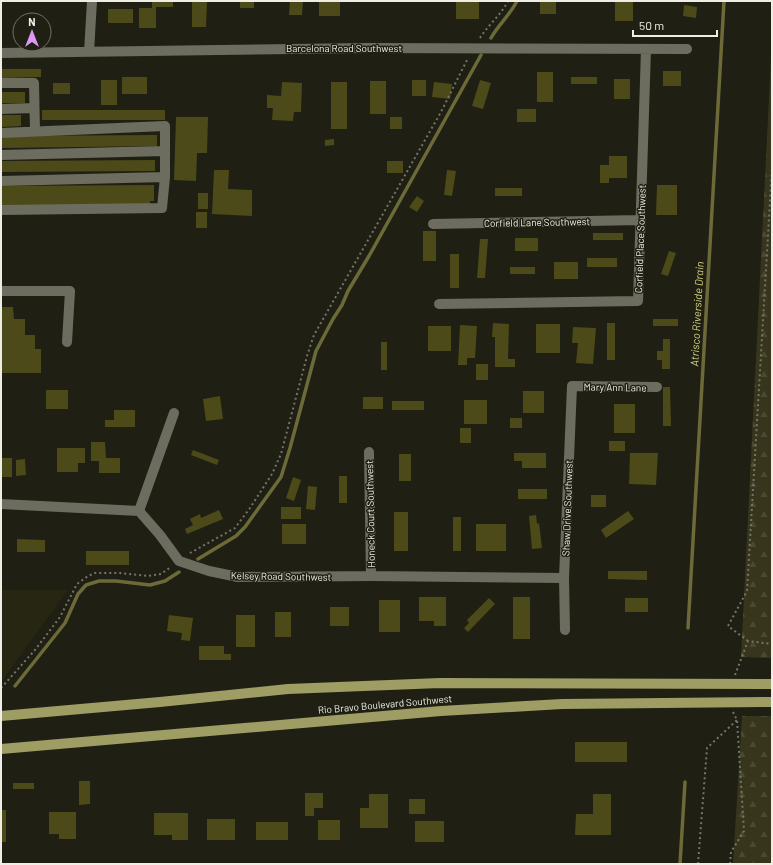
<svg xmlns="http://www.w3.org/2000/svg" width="773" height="865" viewBox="0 0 773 865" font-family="Barlow,sans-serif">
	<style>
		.built { fill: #262613 }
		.forest { fill: url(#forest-firs) }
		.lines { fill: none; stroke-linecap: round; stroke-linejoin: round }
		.stream { stroke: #6c6a39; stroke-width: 3.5 }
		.building { fill: #4c4a18 }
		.path { stroke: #75756b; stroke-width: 2; stroke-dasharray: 2 3; stroke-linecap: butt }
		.minor { stroke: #6d6d5f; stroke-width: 10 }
		.major { stroke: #9e9d64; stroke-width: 10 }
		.labels { text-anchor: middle; stroke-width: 3; stroke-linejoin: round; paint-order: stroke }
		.street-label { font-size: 10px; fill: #eeeee6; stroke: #1f1f13 }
		.water-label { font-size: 11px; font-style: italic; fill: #d2d082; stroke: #1f1f13 }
	</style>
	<defs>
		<pattern id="forest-firs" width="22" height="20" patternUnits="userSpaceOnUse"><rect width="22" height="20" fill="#37361c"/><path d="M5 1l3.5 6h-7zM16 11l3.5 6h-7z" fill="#4a4a32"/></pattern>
	</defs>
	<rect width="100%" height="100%" fill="#1f1f13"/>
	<path class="built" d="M 1,590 L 68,590 L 1,682 Z"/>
	<path class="forest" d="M 772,39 L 772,658 L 741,657 Z
		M 742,716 L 772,716 L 772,864 L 733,864 Z"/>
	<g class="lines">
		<path class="stream" d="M 491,38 C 498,25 510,15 517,1
			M 198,559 L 236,536 L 245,527 L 281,477 L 290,448 L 316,351 L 333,319 L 342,305 L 348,291 L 369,256 L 481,55
			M 688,628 L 724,1
			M 15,686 L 65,623 L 78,594 L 86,585 L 99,581 L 116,581 L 150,585 L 165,581 L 179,572
			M 680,864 L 685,782"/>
	</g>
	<path class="building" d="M 152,1 L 173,1 L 173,7 L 156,7 L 156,28 L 139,28 L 139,8 L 152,8 Z
		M 192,1 L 207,1 L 206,27 L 192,27 Z
		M 240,1 L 254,1 L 254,8 L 240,8 Z
		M 290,1 L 303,1 L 302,15 L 289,15 Z
		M 319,1 L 340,1 L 340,16 L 319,16 Z
		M 456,1 L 479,1 L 479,19 L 456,19 Z
		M 540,1 L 556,1 L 556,14 L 540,14 Z
		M 615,1 L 633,1 L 633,21 L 615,21 Z
		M 684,5 L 697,7 L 696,18 L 683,16 Z
		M 108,9 L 133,9 L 133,23 L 108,23 Z
		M 1,69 L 41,69 L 41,77 L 1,78 Z
		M 663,71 L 681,71 L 681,86 L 663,86 Z
		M 537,72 L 553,72 L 553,102 L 537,102 Z
		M 122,77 L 147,77 L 147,94 L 122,94 Z
		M 571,77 L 597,77 L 597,84 L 571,84 Z
		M 614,79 L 630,79 L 630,99 L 614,99 Z
		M 101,80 L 117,80 L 117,105 L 101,105 Z
		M 412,80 L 426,80 L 426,96 L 412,96 Z
		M 480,80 L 491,83 L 483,109 L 472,106 Z
		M 370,81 L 386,81 L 386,114 L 370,114 Z
		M 282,82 L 302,83 L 301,112 L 294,112 L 293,121 L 272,120 L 273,108 L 267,108 L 267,95 L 281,96 Z
		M 331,82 L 347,82 L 347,129 L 331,129 Z
		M 434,82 L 452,84 L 450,99 L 432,97 Z
		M 53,83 L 70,83 L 70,94 L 53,94 Z
		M 1,92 L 25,92 L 25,103 L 1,103 Z
		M 517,109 L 536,109 L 536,122 L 517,122 Z
		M 42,110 L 165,110 L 165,120 L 42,120 Z
		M 1,115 L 21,115 L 21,126 L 1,127 Z
		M 176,117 L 208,117 L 207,153 L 197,153 L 196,181 L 174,180 Z
		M 390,117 L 402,117 L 402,129 L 390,129 Z
		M 157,135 L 157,146 L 2,148 L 1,136 Z
		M 334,139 L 334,145 L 325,146 L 325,140 Z
		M 609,156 L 627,156 L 627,178 L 609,178 L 609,183 L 600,183 L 600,165 L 609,165 Z
		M 155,160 L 155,171 L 2,172 L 2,161 Z
		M 387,161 L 403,161 L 403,173 L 387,173 Z
		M 214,170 L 229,170 L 228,189 L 252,190 L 252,216 L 212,214 Z
		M 447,170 L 456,171 L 452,196 L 444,195 Z
		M 154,185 L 154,201 L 150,201 L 150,206 L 2,206 L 1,186 Z
		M 657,185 L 677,185 L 677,215 L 656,215 Z
		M 495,188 L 522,188 L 522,196 L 495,196 Z
		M 198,193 L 208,193 L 208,209 L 198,209 Z
		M 417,196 L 424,201 L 417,212 L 409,207 Z
		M 196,212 L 207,212 L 207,228 L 196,228 Z
		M 423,231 L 436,231 L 436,261 L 423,261 Z
		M 593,233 L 623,233 L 623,240 L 593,240 Z
		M 515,238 L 538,238 L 538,251 L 515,251 Z
		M 480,239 L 488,239 L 485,278 L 477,278 Z
		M 669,251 L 676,253 L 668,276 L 661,274 Z
		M 450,254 L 459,254 L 459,288 L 450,288 Z
		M 587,258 L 617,258 L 617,267 L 587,267 Z
		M 554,262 L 578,262 L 578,279 L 554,279 Z
		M 510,267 L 535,267 L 535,274 L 510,274 Z
		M 1,307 L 13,307 L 14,319 L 25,319 L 25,335 L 35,335 L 35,349 L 41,349 L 41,373 L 1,373 Z
		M 653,319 L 678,319 L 678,326 L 653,326 Z
		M 493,323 L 509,324 L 508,359 L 515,359 L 515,367 L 495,367 L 495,337 L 492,337 Z
		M 607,323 L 615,323 L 615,360 L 607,360 Z
		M 536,324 L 560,324 L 560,353 L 536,353 Z
		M 460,325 L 477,326 L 475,358 L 467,358 L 467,365 L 458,365 Z
		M 428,326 L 451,326 L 451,351 L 428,351 Z
		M 573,327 L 596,328 L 593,364 L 576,363 L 578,343 L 572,343 Z
		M 663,339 L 670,339 L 670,369 L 662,369 L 662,360 L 657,360 L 657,351 L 663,351 Z
		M 381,342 L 387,342 L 387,370 L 381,370 Z
		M 476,364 L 488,364 L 488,380 L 476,380 Z
		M 663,387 L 670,387 L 671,426 L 663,426 Z
		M 46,390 L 68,390 L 68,409 L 46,409 Z
		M 523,391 L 544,391 L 544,413 L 523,413 Z
		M 220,396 L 223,419 L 206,421 L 203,399 Z
		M 363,397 L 383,397 L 383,409 L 363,409 Z
		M 464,400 L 487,400 L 487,424 L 464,424 Z
		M 392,401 L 424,401 L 424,410 L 392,410 Z
		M 614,404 L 635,404 L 635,433 L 614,433 Z
		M 114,410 L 135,410 L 135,427 L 105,427 L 105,420 L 114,420 Z
		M 510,418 L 522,418 L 522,428 L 510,428 Z
		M 460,428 L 471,428 L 471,443 L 460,443 Z
		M 609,441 L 625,441 L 625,451 L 609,451 Z
		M 91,442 L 105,442 L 106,458 L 120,458 L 120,473 L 99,473 L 99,461 L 91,461 Z
		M 57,448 L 85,448 L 85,463 L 78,463 L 78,472 L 57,472 Z
		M 193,450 L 219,460 L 217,465 L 191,455 Z
		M 514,453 L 546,453 L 546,468 L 522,468 L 522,461 L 514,461 Z
		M 630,453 L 658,453 L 656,485 L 629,484 Z
		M 399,454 L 411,454 L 411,481 L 399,481 Z
		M 1,458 L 12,458 L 12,477 L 1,477 Z
		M 25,459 L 26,475 L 16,476 L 16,460 Z
		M 339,476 L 347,476 L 347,503 L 339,503 Z
		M 293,477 L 301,480 L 294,501 L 286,498 Z
		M 308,486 L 317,487 L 315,510 L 306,509 Z
		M 518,489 L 547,489 L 547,499 L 518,499 Z
		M 591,495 L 606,495 L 606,507 L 591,507 Z
		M 281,507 L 301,507 L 301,519 L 281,519 Z
		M 219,510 L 223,519 L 187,534 L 185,529 L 193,525 L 190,519 L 200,514 L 201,518 Z
		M 628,511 L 634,519 L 606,538 L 601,530 Z
		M 394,512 L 408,512 L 408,551 L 394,551 Z
		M 536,515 L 537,524 L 539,523 L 542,548 L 532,549 L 529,516 Z
		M 453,517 L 461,517 L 461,551 L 453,551 Z
		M 282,524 L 306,524 L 306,544 L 282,544 Z
		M 476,524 L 506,524 L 506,551 L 476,551 Z
		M 17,539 L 45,540 L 45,552 L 17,552 Z
		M 86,551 L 129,551 L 129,565 L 86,565 Z
		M 608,571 L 647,571 L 647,580 L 608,579 Z
		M 419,597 L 446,597 L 446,626 L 434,626 L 434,621 L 419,621 Z
		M 513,597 L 530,597 L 530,639 L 513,639 Z
		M 489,598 L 495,604 L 468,632 L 464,628 L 469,623 L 467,620 Z
		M 625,598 L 648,598 L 648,612 L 625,612 Z
		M 379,600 L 400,600 L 400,632 L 379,632 Z
		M 330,607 L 349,607 L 349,626 L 330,626 Z
		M 275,612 L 291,612 L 291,637 L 275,637 Z
		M 169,615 L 193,618 L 190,641 L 181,640 L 182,633 L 167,631 Z
		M 236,615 L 255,615 L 255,647 L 236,647 Z
		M 199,646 L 224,646 L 224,654 L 231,654 L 231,660 L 199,660 Z
		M 575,742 L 627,742 L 627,762 L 575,762 Z
		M 79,781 L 90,781 L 90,804 L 79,805 Z
		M 13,783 L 34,783 L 34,789 L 13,789 Z
		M 305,793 L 323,793 L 323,808 L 314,808 L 314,816 L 305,816 Z
		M 369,794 L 388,794 L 388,828 L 360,828 L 360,808 L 369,808 Z
		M 593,794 L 611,794 L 611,835 L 575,835 L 576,814 L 593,814 Z
		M 409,799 L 425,799 L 425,814 L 409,814 Z
		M 1,810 L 6,810 L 6,842 L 1,842 Z
		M 49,812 L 76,812 L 76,839 L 59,839 L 59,834 L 49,834 Z
		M 154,813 L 188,813 L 188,840 L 172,840 L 172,835 L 154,835 Z
		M 207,819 L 235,819 L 235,840 L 207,840 Z
		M 318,820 L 340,820 L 340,840 L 318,840 Z
		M 415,821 L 444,821 L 444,842 L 415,842 Z
		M 256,822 L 288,822 L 288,840 L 256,840 Z"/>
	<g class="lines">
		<path class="path" d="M 480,38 C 488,25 501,15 508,1
			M 190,553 L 235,528 L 250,508 L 272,474 L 281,454 L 307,356 L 314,335 L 441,112 L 468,58
			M 748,641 L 728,626 L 747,591 L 772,168
			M 735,675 L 748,641 L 772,644
			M 1,688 L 35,650 L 60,617 L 77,584 L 88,576 L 95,573 L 120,573 L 148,576 L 161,574 L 171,567
			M 698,864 L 707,748 L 737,720
			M 730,864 L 731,852 L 744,831 L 737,720 L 733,712"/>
		<path class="minor" d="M 89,52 L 92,1
			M 1,53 L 369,48 L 687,49
			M 1,83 L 34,83 L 35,131
			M 1,109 L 34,108
			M 1,133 L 165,126 L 165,177 L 162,208 L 1,210
			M 1,155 L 165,151
			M 1,181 L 165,177
			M 433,224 L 641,220
			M 1,291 L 70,291 L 67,342
			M 439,304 L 638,301 L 646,49
			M 369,452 L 371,576
			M 1,504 L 139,511 L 160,535 L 179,561 L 209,571 L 238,577 L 371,576 L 564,578
			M 139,511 L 174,413
			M 565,630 L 564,578 L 572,386 L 657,387"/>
		<path class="major" d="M 1,716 L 160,702 L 288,689 L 440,683 L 772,684
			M 1,749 L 441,711 L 562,704 L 772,702"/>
	</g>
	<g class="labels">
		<g class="street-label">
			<text x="344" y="52">Barcelona Road Southwest</text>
			<text transform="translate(537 222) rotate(-1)" y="4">Corfield Lane Southwest</text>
			<text transform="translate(640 239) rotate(-88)" y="4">Corfield Place Southwest</text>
			<text transform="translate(615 387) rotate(1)" y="4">Mary Ann Lane</text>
			<text transform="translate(567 508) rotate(-88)" y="4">Shaw Drive Southwest</text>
			<text transform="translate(370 514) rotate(-91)" y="4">Honeck Court Southwest</text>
			<text transform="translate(281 576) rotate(1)" y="4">Kelsey Road Southwest</text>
			<text transform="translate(385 704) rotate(-5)" y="4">Rio Bravo Boulevard Southwest</text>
		</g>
		<g class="water-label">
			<text transform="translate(697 314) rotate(-87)" y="4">Atrisco Riverside Drain</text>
		</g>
	</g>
	<rect width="773" height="865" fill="none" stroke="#eeeee6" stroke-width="4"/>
	<g transform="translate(32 32)"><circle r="19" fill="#1f1f13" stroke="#727267"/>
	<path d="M0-3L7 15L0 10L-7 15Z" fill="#dc99f4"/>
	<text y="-6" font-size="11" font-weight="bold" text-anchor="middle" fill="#eeeee6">N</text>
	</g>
	<path d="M633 30v6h84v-6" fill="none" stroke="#eeeee6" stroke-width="2"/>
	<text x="639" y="30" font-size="12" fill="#eeeee6" stroke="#1f1f13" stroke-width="3" paint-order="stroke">50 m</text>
</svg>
